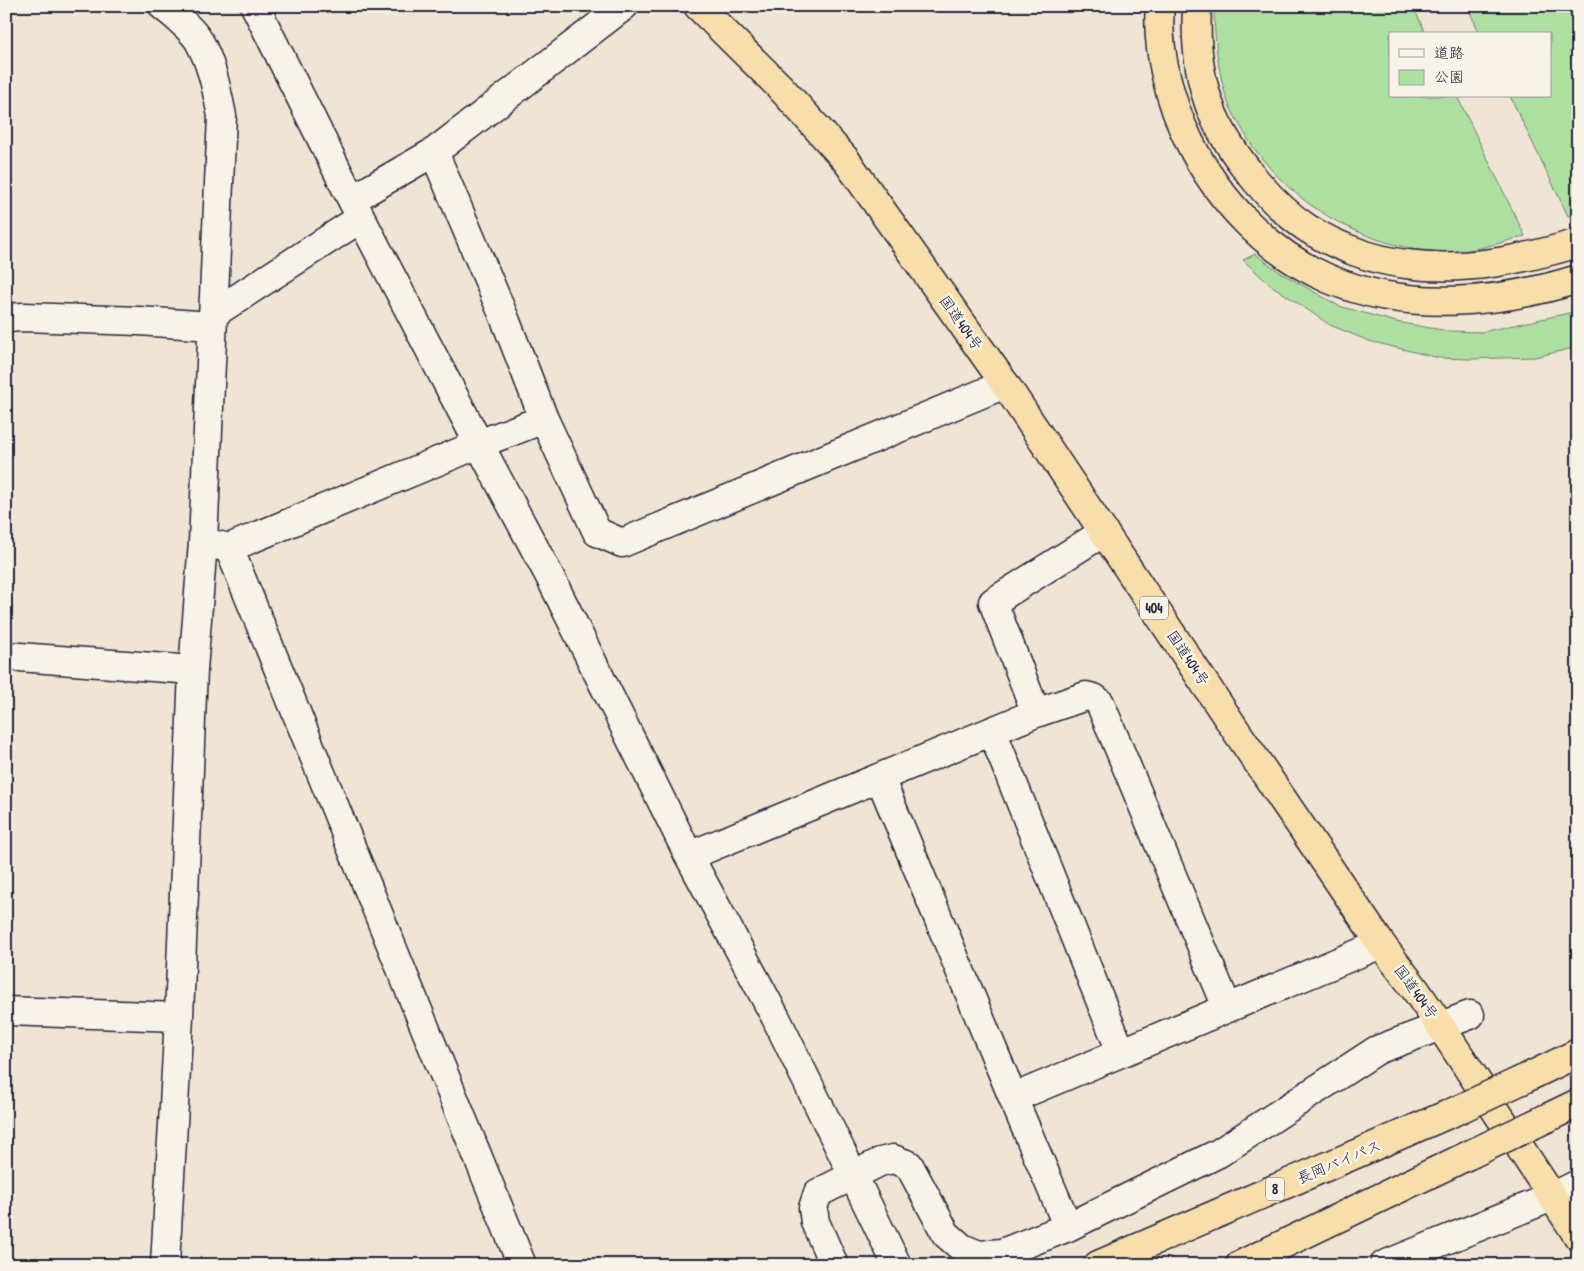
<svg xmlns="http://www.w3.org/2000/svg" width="1584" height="1271" viewBox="0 0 1584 1271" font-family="'Patrick Hand','Klee One',sans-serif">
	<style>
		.green { fill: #addfa1; stroke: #68806e }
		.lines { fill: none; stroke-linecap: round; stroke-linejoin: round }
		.minor-casing { stroke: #22223b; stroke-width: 31 }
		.highway-casing { stroke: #22223b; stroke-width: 31 }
		.minor { stroke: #f7f3e8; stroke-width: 28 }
		.highway { stroke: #f8deab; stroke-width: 28 }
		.highway-bridge-casing { stroke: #22223b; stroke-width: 31; stroke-linecap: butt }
		.highway-bridge { stroke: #f8deab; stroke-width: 28 }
		.labels { text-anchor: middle; stroke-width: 5; stroke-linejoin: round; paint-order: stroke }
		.shield { fill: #f7f3e8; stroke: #62616f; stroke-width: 1 }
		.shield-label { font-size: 14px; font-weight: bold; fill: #22223b }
		.street-label { font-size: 15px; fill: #22223b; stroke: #f7f3e8 }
	</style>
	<rect width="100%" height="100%" fill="#f0e5d4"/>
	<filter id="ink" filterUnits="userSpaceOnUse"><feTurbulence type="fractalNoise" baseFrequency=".02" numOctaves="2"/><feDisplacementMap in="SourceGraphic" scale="10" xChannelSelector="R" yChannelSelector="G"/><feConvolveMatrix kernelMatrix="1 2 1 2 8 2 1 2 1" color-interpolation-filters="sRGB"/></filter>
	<g filter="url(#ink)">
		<path class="green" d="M 1214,6 L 1413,6 L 1426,34 L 1390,34 L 1390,96 L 1457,96 L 1525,236 C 1498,243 1471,253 1443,252 C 1361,248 1280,199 1241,127 C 1235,117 1228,105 1225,93 C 1217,65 1214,35 1214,6 Z
			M 1467,6 L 1578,6 L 1578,213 L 1568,216 L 1510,96 L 1550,96 L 1550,34 L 1480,34 Z
			M 1255,254 L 1281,273 L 1339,306 L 1396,322 L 1448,331 L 1482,332 L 1578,311 L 1578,347 L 1535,357 L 1470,359 L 1439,358 L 1369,341 L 1330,325 L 1268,283 L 1243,260 Z"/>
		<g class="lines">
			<defs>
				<path id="minor" d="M 163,6 C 175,16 191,28 199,41 C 212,64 217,91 222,116 L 203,542 L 193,670 L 179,1017 L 165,1265
					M 255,6 L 361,218 L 479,444 L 550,577 L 689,856 L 776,1018 L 897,1265
					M 434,152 L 505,319 L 544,419 L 597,532 L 622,543 L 1005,384
					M 353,199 L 434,152 L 624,6
					M 213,314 L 361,218
					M 6,318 L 24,317 L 139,321 L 212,326
					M 212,544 L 229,548 L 479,444 L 544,419
					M 229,548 L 522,1265
					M 6,656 L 193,670
					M 1036,713 L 993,602 L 1104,532
					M 992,731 L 1121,1052
					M 880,778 L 1013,1098 L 1068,1227
					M 689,856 L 1036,713 L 1086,696 L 1094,698 L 1100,703 L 1227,1007
					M 6,1011 L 179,1017
					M 1013,1098 L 1381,944
					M 834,1265 L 815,1222 L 813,1208 L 818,1193 L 880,1162 L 893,1159 L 909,1165 L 946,1234 L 962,1248 L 979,1255 L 1002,1253 L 1068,1227 L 1219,1153 L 1377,1050 L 1470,1015
					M 1384,1265 L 1552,1197 L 1578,1184"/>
				<path id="highway" d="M 698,6 L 780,87 L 846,160 L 1005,384 L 1239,735 L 1381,944 L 1415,989 L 1441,1027 L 1578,1236
					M 1160,6 C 1156,49 1170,103 1189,141 C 1218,200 1268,253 1329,279 C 1407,312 1499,304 1578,279
					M 1197,6 C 1195,46 1200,89 1218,125 C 1237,161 1272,205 1307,228 C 1335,246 1372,260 1406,264 C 1464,272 1522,260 1578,243
					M 1522,1080 L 1578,1053
					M 1547,1118 L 1578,1103
					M 1098,1265 L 1451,1113
					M 1240,1265 L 1471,1154"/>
			</defs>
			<use href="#minor" class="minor-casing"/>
			<use href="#highway" class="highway-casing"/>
			<use href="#minor" class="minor"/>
			<use href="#highway" class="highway"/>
			<defs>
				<path id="highway-bridge" d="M 1451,1113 L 1522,1080
					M 1471,1154 L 1547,1118"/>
			</defs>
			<use href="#highway-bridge" class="highway-bridge-casing"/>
			<use href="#highway-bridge" class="highway-bridge"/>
		</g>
	</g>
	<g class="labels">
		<g class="shield">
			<rect x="1140" y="596.5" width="28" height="23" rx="4"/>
			<rect x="1266" y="1177.5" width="18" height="23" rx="4"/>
		</g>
		<g class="shield-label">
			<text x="1154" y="613">404</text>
			<text x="1275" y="1194">8</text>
		</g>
		<g class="street-label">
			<text transform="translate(961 323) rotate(55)" y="5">国道404号</text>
			<text transform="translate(1188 658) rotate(56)" y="5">国道404号</text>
			<text transform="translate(1416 992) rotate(54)" y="5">国道404号</text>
			<text transform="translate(1339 1162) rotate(-23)" y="5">長岡バイパス</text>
		</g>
	</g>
	<rect width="1584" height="1271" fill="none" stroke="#f7f3e8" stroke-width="25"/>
	<rect x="12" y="12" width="1559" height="1246" fill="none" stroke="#22223b" stroke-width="2" filter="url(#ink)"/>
	<rect x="1389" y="32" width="162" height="65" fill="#f7f3e8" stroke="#a29fa3"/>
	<rect x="1399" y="49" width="25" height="8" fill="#f7f3e8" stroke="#a29fa3"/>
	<text x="1434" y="58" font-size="15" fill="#22223b">道路</text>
	<rect x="1399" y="70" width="25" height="15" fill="#addfa1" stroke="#a29fa3"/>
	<text x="1434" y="82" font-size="15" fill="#22223b">公園</text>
</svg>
